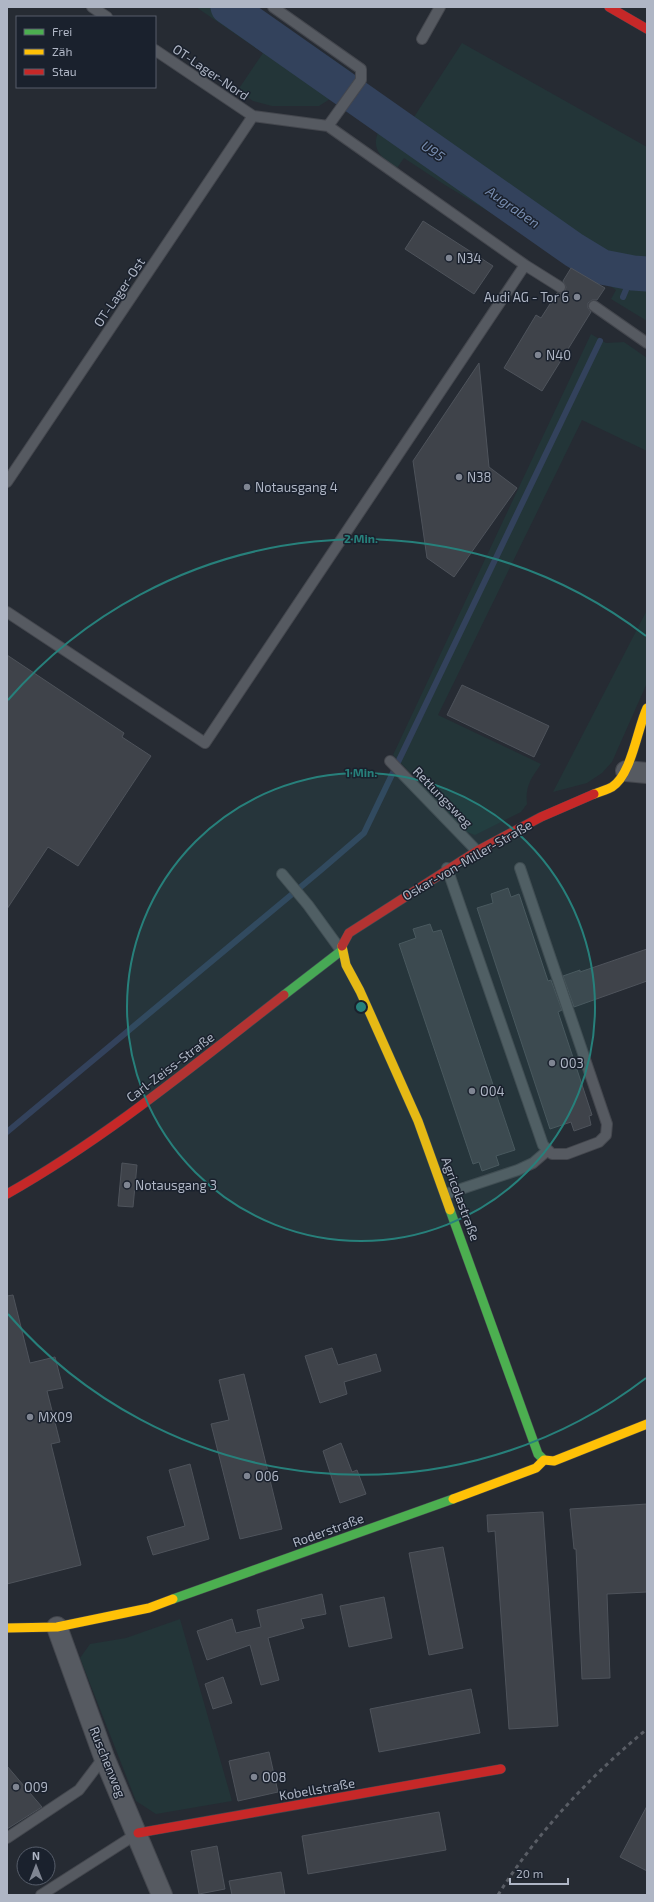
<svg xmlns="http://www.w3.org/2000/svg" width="654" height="1902" viewBox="0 0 654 1902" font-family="'Exo 2',sans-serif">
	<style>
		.green { fill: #233538 }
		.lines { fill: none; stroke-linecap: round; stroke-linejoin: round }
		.stream { stroke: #33425c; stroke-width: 6 }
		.river { stroke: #33425c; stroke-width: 35 }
		.building { fill: #3f434a; stroke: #4e535b }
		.lane-casing { stroke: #44474e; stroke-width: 12 }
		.street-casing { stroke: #44474e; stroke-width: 22 }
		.fast-casing { stroke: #44474e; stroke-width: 10 }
		.slow-casing { stroke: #44474e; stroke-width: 10 }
		.jam-casing { stroke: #44474e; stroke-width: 10 }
		.lane { stroke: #565a61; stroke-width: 10 }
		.street { stroke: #565a61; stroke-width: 20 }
		.fast { stroke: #4caf50; stroke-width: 9 }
		.slow { stroke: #ffc107; stroke-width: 9 }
		.jam { stroke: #c62828; stroke-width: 9 }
		.rail { stroke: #595d65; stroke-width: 3; stroke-dasharray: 4 4; stroke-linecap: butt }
		.ring { fill: none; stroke: #27807b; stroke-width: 2 }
		.poi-dot { fill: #7f8592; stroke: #1a212d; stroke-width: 1.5 }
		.labels { text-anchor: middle; stroke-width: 3; stroke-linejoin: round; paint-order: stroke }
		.street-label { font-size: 13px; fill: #afb6c5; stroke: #1a212d }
		.poi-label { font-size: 13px; fill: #afb6c5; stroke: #1a212d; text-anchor: start }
		.water-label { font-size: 14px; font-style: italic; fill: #768bae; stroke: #1a212d }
		.centre { fill: #27807b; stroke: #1a212d; stroke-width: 2 }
		.ring-label { font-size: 12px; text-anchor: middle; font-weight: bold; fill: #27807b; stroke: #1a212d; stroke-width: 3; stroke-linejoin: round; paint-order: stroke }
	</style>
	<rect width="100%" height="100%" fill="#262b33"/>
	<path class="green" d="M 196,7 L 256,7 L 351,72 L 330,99 L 319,106 L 272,106 L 253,101 L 238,90 L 263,53 Z
		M 462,43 L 647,147 L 647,321 L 611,299 L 616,290 L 598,278 L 445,185 L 404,158 L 397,168 C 391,164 384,160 380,154 C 367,137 388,119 398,106 L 414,117 Z
		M 591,334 L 606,343 L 624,342 L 647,358 L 647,451 L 582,420 L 438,715 L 541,764 C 531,779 525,786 527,804 L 521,812 L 475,835 L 467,832 L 393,755 Z
		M 647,610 L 647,683 L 612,762 L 602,773 L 587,783 L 553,792 Z
		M 180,1619 L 232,1801 L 156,1814 L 136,1801 L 80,1658 L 90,1644 L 126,1638 Z"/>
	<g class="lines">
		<path class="stream" d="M 229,7 L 341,85
			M 389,118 L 574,250 L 602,267 L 633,273 L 647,274
			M 623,297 L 633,273
			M 7,1132 L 321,870 L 364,833 L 600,341"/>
		<path class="river" d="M 228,7 L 574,250 L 602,267 L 633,273 L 647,274"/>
	</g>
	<path class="building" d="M 423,221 L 493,266 L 474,294 L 405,249 Z
		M 571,268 L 605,288 L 597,300 L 592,300 L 588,303 L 588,308 L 591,312 L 542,391 L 504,368 L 536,315 L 541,318 L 557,293 L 560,293 L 565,291 L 566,287 L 563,281 Z
		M 479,363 L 489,467 L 517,488 L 454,577 L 427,558 L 413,461 Z
		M 7,655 L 124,733 L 122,737 L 151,756 L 78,866 L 48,847 L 7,909 Z
		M 462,685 L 549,726 L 534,757 L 447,715 Z
		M 508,888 L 511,897 L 519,894 L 548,981 L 551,980 L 562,1010 L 558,1012 L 592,1115 L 589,1116 L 591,1125 L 574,1131 L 571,1122 L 550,1129 L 477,908 L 493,903 L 491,894 Z
		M 430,924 L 433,932 L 441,930 L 515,1150 L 496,1156 L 499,1165 L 482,1171 L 479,1162 L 473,1164 L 399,944 L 416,938 L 413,929 Z
		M 647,949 L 647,981 L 574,1007 L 563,976 L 580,970 L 580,972 Z
		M 122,1163 L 137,1165 L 133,1207 L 118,1206 Z
		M 13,1295 L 30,1363 L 55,1357 L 63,1388 L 47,1391 L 60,1442 L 51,1444 L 81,1565 L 7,1584 L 7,1296 Z
		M 332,1348 L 338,1365 L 376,1354 L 381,1371 L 344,1382 L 347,1394 L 320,1403 L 305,1356 Z
		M 244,1374 L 282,1529 L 240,1539 L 211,1424 L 229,1420 L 219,1380 Z
		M 341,1443 L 352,1472 L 357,1470 L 366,1494 L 340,1503 L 323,1451 Z
		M 190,1464 L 209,1539 L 153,1555 L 147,1537 L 185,1526 L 169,1470 Z
		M 647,1504 L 647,1592 L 607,1594 L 610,1678 L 582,1679 L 576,1549 L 574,1549 L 570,1509 Z
		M 543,1512 L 558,1726 L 509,1729 L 495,1531 L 488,1532 L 487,1515 Z
		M 443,1547 L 463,1648 L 429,1655 L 409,1553 Z
		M 322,1594 L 326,1614 L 301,1619 L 304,1628 L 268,1638 L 279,1680 L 261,1685 L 250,1645 L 207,1660 L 197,1631 L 232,1619 L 236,1633 L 261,1627 L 257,1610 Z
		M 384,1597 L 392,1638 L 349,1647 L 340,1606 Z
		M 223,1677 L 232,1703 L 213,1709 L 205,1684 Z
		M 471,1689 L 480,1733 L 379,1752 L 370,1709 Z
		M 269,1752 L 278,1792 L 238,1801 L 229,1761 Z
		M 7,1766 L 42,1807 L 7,1829 Z
		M 647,1806 L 647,1871 L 620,1857 Z
		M 439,1812 L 446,1850 L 308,1874 L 302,1836 Z
		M 217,1846 L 225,1889 L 199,1894 L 191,1851 Z
		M 281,1872 L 285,1895 L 232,1895 L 229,1881 Z"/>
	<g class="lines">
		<defs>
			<path id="lane" d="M 92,7 L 107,17
				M 422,39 L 440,7
				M 155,50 L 253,116 L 328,126 L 361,80 L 361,69 L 273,7
				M 328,126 L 525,265 L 560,287
				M 594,306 L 647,343
				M 7,482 L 253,116
				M 7,612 L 205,743 L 525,265
				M 390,761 L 477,851
				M 447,868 L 543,1145 L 552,1154 L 567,1154 L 599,1142 L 606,1135 L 607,1124 L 520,868
				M 282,874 L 308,905 L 340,949
				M 446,1194 L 518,1170 L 533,1163 L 547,1151
				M 7,1838 L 79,1790 L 104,1757
				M 41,1895 L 138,1833"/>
			<path id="street" d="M 626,771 L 647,773
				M 57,1627 L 104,1757 L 162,1895"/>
			<path id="fast" d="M 284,995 L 341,951
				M 450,1210 L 538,1454 L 544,1460
				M 173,1599 L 453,1499"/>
			<path id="slow" d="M 594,794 C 600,792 606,790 612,787 C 632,774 637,729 647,708
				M 342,946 L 346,965 L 360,991 L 418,1121 L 450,1210
				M 453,1499 L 536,1468 L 544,1460 L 554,1461 L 647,1424
				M 7,1628 L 57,1627 L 149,1608 L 173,1599"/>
			<path id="jam" d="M 609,7 L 647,29
				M 342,946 L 349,933 L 477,851 L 541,817 L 594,794
				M 7,1194 C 106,1138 194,1065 284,995
				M 138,1833 L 501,1769"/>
		</defs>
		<use href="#lane" class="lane-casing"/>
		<use href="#street" class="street-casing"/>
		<use href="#fast" class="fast-casing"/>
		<use href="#slow" class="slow-casing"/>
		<use href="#jam" class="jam-casing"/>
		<use href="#lane" class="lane"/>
		<use href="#street" class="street"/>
		<use href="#fast" class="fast"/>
		<use href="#slow" class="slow"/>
		<use href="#jam" class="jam"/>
		<path class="rail" d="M 498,1895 C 537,1833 590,1776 647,1729"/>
	</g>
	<circle cx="361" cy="1007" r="234" fill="#27807b" fill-opacity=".12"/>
	<g class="ring">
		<circle cx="361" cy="1007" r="234"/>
		<path d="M646 1378A468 468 0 0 1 8 1314M8 700A468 468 0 0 1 646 636"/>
	</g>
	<g class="poi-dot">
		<circle cx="449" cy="258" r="4"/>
		<circle cx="577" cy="297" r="4"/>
		<circle cx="538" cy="355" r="4"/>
		<circle cx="459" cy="477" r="4"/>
		<circle cx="247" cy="487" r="4"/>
		<circle cx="552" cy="1063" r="4"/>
		<circle cx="472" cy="1091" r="4"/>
		<circle cx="127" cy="1185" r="4"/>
		<circle cx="30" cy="1417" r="4"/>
		<circle cx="247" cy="1476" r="4"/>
		<circle cx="254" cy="1777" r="4"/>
		<circle cx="16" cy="1787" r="4"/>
	</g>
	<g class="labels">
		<g class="street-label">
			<text transform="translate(211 72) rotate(34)" y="5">OT-Lager-Nord</text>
			<text transform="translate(119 292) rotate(-56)" y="5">OT-Lager-Ost</text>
			<text transform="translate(443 797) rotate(46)" y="5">Rettungsweg</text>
			<text transform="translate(467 860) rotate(-30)" y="5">Oskar-von-Miller-Straße</text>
			<text transform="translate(170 1067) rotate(-37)" y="5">Carl-Zeiss-Straße</text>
			<text transform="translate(461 1199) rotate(70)" y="5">Agricolastraße</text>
			<text transform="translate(328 1530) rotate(-20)" y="5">Roderstraße</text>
			<text transform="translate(108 1762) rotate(68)" y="5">Ruschenweg</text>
			<text transform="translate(317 1789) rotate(-10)" y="5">Kobellstraße</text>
		</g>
		<g class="poi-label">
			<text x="457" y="263">N34</text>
			<text x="569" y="302" text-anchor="end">Audi AG - Tor 6</text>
			<text x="546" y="360">N40</text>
			<text x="467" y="482">N38</text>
			<text x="255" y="492">Notausgang 4</text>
			<text x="560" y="1068">O03</text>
			<text x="480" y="1096">O04</text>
			<text x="135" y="1190">Notausgang 3</text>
			<text x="38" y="1422">MX09</text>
			<text x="255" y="1481">O06</text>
			<text x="262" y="1782">O08</text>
			<text x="24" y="1792">O09</text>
		</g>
		<g class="water-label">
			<text transform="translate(433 151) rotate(35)" y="5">U95</text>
			<text transform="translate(513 207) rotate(35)" y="5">Augraben</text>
		</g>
	</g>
	<circle cx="361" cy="1007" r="6" class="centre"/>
	<g class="ring-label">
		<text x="361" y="543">2 Min.</text>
		<text x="361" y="777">1 Min.</text>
	</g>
	<rect width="654" height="1902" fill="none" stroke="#afb6c5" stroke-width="16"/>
	<rect x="16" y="16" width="140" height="72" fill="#1a212d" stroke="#565d6a"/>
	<rect x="24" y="29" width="20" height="6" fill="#4caf50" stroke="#565d6a"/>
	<text x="52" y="36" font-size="12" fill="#afb6c5">Frei</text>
	<rect x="24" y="49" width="20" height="6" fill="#ffc107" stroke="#565d6a"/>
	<text x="52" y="56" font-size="12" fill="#afb6c5">Zäh</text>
	<rect x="24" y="69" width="20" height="6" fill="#c62828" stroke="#565d6a"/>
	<text x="52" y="76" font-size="12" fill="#afb6c5">Stau</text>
	<g transform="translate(36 1866)"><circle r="19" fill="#1a212d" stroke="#565d6a"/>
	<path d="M0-3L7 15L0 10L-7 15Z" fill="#7f8592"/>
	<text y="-6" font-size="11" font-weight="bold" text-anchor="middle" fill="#afb6c5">N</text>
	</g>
	<path d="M510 1878v6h58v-6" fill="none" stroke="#afb6c5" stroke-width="2"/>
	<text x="516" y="1878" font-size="12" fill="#afb6c5" stroke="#1a212d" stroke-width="3" paint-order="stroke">20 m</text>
</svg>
